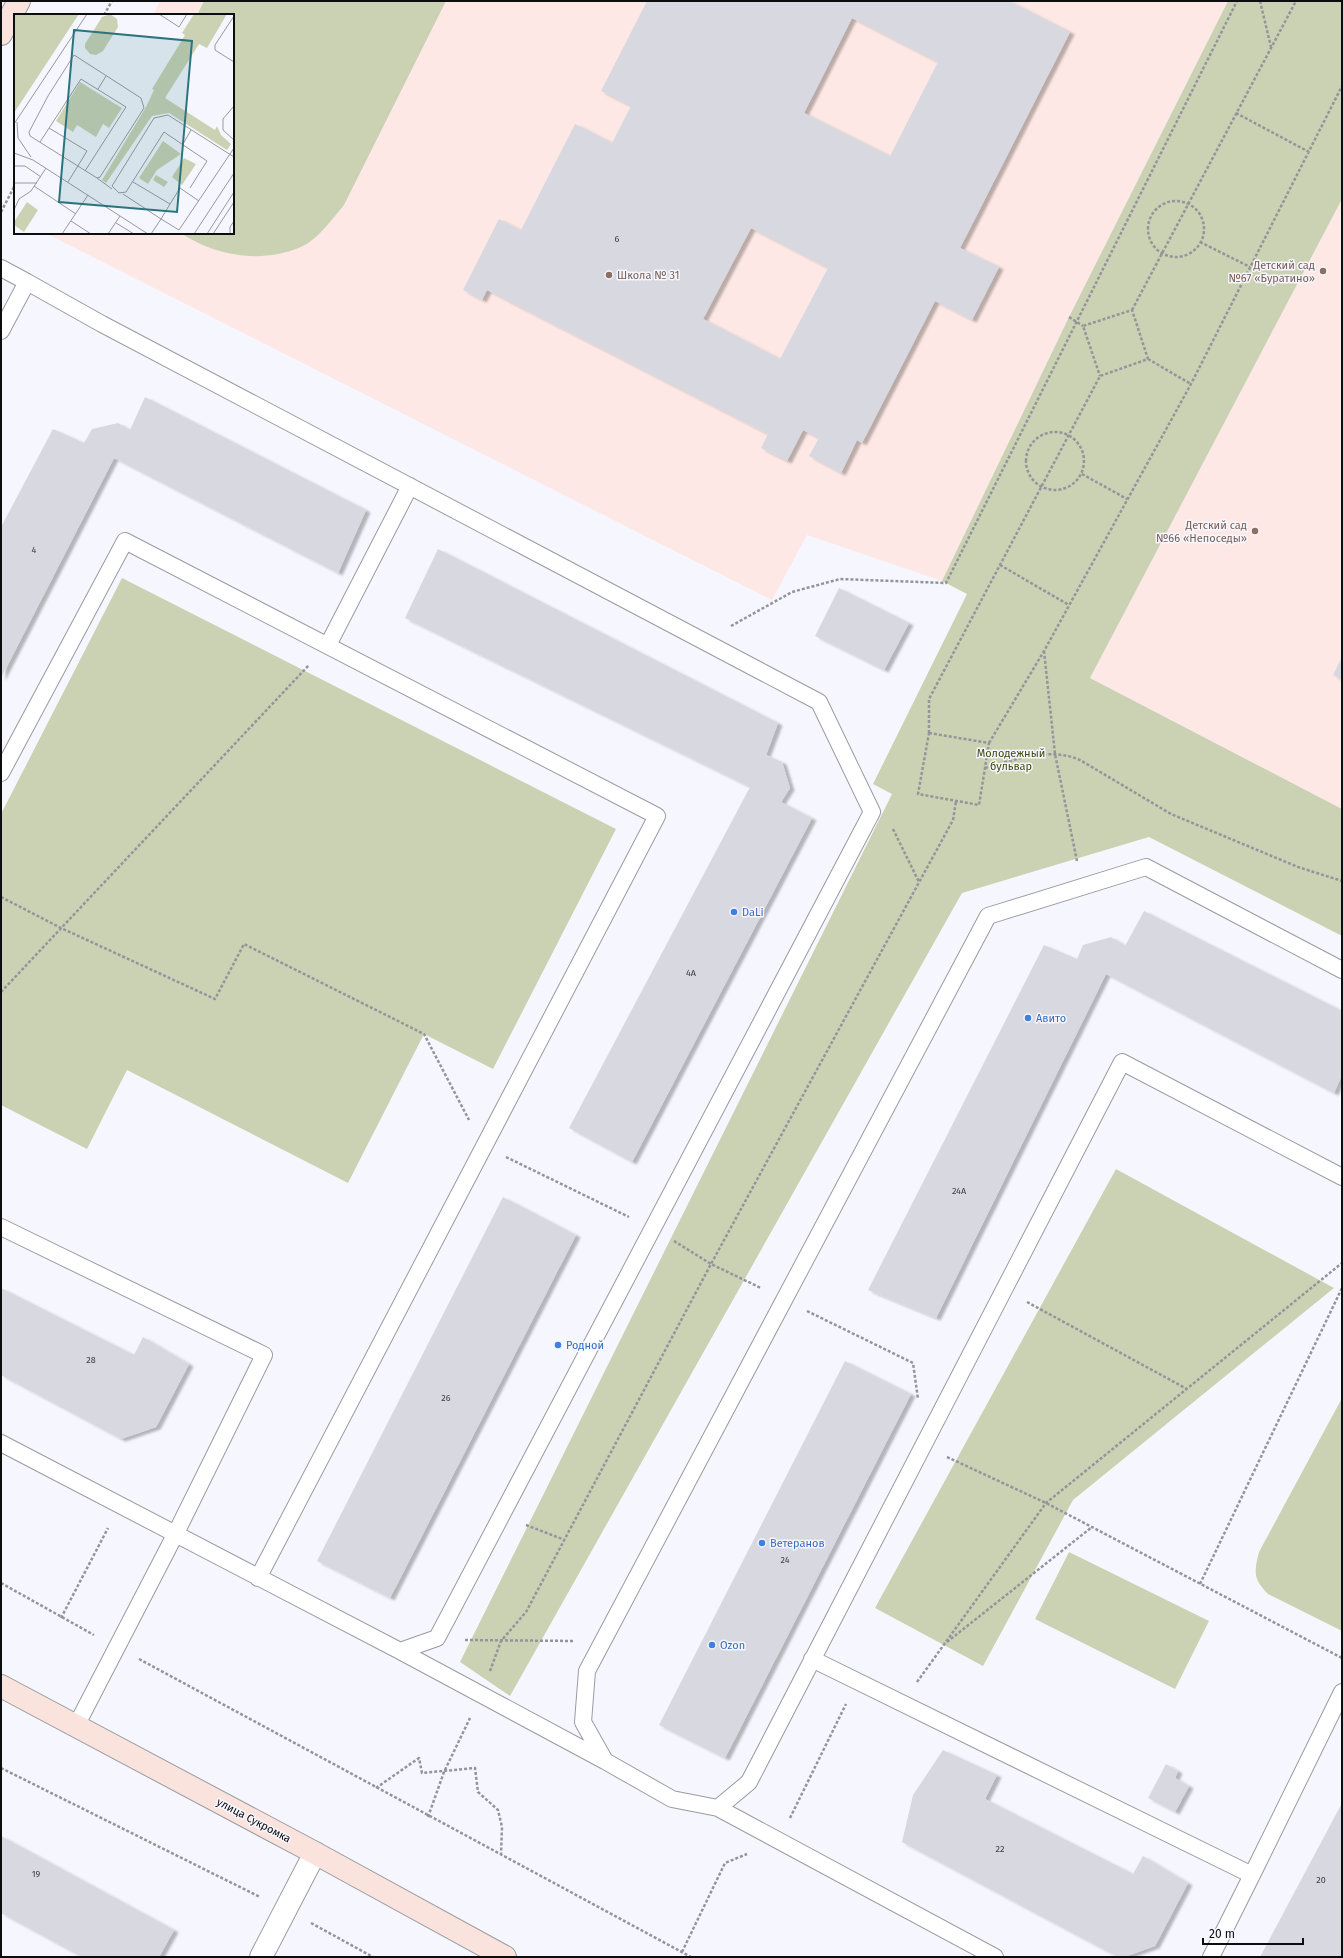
<svg xmlns="http://www.w3.org/2000/svg" width="1343" height="1958" viewBox="0 0 1343 1958" font-family="'Fira Sans',sans-serif">
	<style>
		.education { fill: #fde8e5 }
		.green { fill: #cbd2b4 }
		.building { fill: #d8d9e0; fill-rule: evenodd; filter: url(#shadow) }
		.lines { fill: none; stroke-linecap: round; stroke-linejoin: round }
		.lane-casing { stroke: #999ba1; stroke-width: 18 }
		.street-casing { stroke: #999ba1; stroke-width: 24 }
		.secondary-casing { stroke: #999ba1; stroke-width: 24 }
		.path { stroke: #94959a; stroke-width: 2.5; stroke-dasharray: 3 2; stroke-linecap: butt }
		.lane { stroke: #fff; stroke-width: 16 }
		.street { stroke: #fff; stroke-width: 22 }
		.secondary { stroke: #fbe3dd; stroke-width: 22 }
		.education-dot { fill: #8d6e63; stroke: #f6f7fe; stroke-width: 1.5 }
		.shop-dot { fill: #3f7fe0; stroke: #f6f7fe; stroke-width: 1.5 }
		.labels { text-anchor: middle; stroke-width: 3; stroke-linejoin: round; paint-order: stroke }
		.number-label { font-size: 9px; fill: #3f4043 }
		.education-label { font-size: 11px; fill: #785e54; stroke: #f6f7fe; text-anchor: end }
		.park-label { font-size: 11px; fill: #424a12; stroke: #f6f7fe }
		.shop-label { font-size: 11px; fill: #366cbe; stroke: #f6f7fe; text-anchor: start }
		.street-label { font-size: 11px; fill: #0c0d0f; stroke: #f6f7fe }
		.inset-road { fill: none; stroke: #98999e; stroke-width: 1 }
		.view { fill: #2b737e; fill-opacity: 0.15; stroke: #2b737e; stroke-width: 2 }
		.inset-edge { fill: none; stroke: #0c0d0f; stroke-width: 2 }
	</style>
	<defs>
		<filter id="shadow"><feDropShadow dx="4.5" dy="2.5" stdDeviation="1" flood-color="#0004"/></filter>
	</defs>
	<rect width="100%" height="100%" fill="#f6f7fe"/>
	<path class="education" d="M 160,1 L 1228,1 L 1069,317 L 942,581 L 807,535 L 772,600 L 45,233 L 233,233 L 233,15 L 153,15 Z
		M 1342,199 L 1342,809 L 1090,678 Z"/>
	<path class="green" d="M 204,1 L 446,1 L 344,205 C 332,219 319,238 303,246 C 264,264 216,257 181,233 L 233,233 L 233,15 L 197,15 Z
		M 1228,1 L 1342,1 L 1342,199 L 1090,678 L 1342,809 L 1342,936 L 1149,837 L 962,893 L 510,1696 L 460,1662 L 892,794 L 873,784 L 967,594 L 942,581 L 1069,317 Z
		M 122,578 L 616,829 L 493,1069 L 424,1034 L 348,1183 L 127,1070 L 87,1149 L 1,1105 L 1,814 Z
		M 1116,1169 L 1334,1288 L 1073,1500 L 983,1666 L 875,1608 Z
		M 1342,1398 L 1342,1631 L 1268,1594 C 1253,1579 1254,1572 1259,1552 Z
		M 1069,1552 L 1209,1621 L 1175,1689 L 1035,1619 Z"/>
	<path class="building" d="M 647,1 L 1009,1 L 1070,32 L 960,248 L 999,267 L 972,320 L 935,301 L 862,443 L 857,440 L 841,473 L 809,456 L 819,438 L 803,430 L 787,461 L 761,448 L 768,434 L 487,290 L 482,300 L 463,290 L 499,219 L 521,230 L 575,124 L 612,143 L 631,106 L 601,91 ZM 852,18 L 938,62 L 890,156 L 804,113 ZM 751,228 L 828,268 L 780,359 L 703,319 Z
		M 145,397 L 366,510 L 338,573 L 114,458 L 1,678 L 1,527 L 53,429 L 84,443 L 92,429 L 118,423 L 130,430 Z
		M 438,549 L 778,723 L 766,755 L 782,762 L 790,788 L 781,802 L 812,818 L 632,1162 L 569,1128 L 750,787 L 405,618 Z
		M 839,588 L 909,623 L 884,670 L 815,636 Z
		M 1342,657 L 1342,680 L 1333,675 Z
		M 1144,911 L 1342,1011 L 1342,1075 L 1334,1093 L 1106,974 L 936,1318 L 868,1290 L 1044,945 L 1077,959 L 1083,945 L 1111,937 L 1125,946 Z
		M 503,1197 L 576,1235 L 390,1598 L 317,1561 Z
		M 1,1288 L 134,1355 L 143,1337 L 189,1364 L 156,1427 L 121,1439 L 1,1375 Z
		M 845,1361 L 911,1394 L 725,1758 L 659,1725 Z
		M 943,1750 L 997,1775 L 985,1799 L 1133,1874 L 1143,1856 L 1188,1883 L 1155,1946 L 1124,1957 L 1118,1957 L 902,1842 L 913,1795 Z
		M 1166,1764 L 1178,1771 L 1175,1778 L 1189,1786 L 1175,1812 L 1148,1798 Z
		M 1342,1803 L 1342,1957 L 1260,1957 Z
		M 1,1836 L 174,1930 L 159,1957 L 82,1957 L 1,1913 Z"/>
	<g class="lines">
		<defs>
			<path id="lane" d="M 1,268 L 27,282
				M 1,331 L 27,282 L 102,324 L 819,702 L 872,812 L 437,1638 L 400,1651 L 1,1443
				M 328,645 L 410,486
				M 1,773 L 125,541 L 657,816 L 258,1578
				M 1342,970 L 1146,867 L 988,916 L 587,1671 L 583,1722 L 605,1761 L 672,1799 L 718,1808 L 749,1782 L 1122,1062 L 1342,1177
				M 1,1227 L 264,1355 L 175,1535 L 76,1726
				M 400,1651 L 605,1761
				M 812,1659 L 1252,1875 L 1211,1957
				M 718,1808 L 995,1957
				M 1252,1875 L 1342,1692"/>
			<path id="street" d="M 261,1957 L 315,1853"/>
			<path id="secondary" d="M 1,34 L 19,1
				M 1,1686 L 315,1853 L 505,1957"/>
		</defs>
		<use href="#lane" class="lane-casing"/>
		<use href="#street" class="street-casing"/>
		<use href="#secondary" class="secondary-casing"/>
		<path class="path" d="M 1260,1 L 1271,47
			M 104,15 L 112,1
			M 1236,113 L 1309,152
			M1148 229a28 28 0 1 1 56 0a28 28 0 1 1-56 0Z
			M 1,212 L 15,185
			M 1200,242 L 1250,267
			M 1132,310 L 1296,1
			M 1069,317 L 1083,326
			M 1148,359 L 1191,384
			M1026 461a29 29 0 1 1 58 0a29 29 0 1 1-58 0Z
			M 1082,474 L 1127,499
			M 1000,565 L 1069,605
			M 731,626 L 792,592 L 840,579 L 946,583 L 1237,1
			M 1044,651 L 1055,754 L 1077,861
			M 929,733 L 929,699 L 1100,376 L 1148,359 L 1132,310 L 1083,326 L 1100,376
			M 929,733 L 989,743 L 979,805 L 918,794 Z
			M 989,743 L 1044,651 L 1191,384 L 1342,86
			M 985,768 C 1015,759 1051,747 1080,760 L 1171,814 L 1298,867 L 1342,881
			M 893,829 L 919,882
			M 1,897 L 61,928 L 215,999 L 244,944 L 424,1034 L 469,1120
			M 1,992 L 309,665
			M 506,1157 L 629,1217
			M 674,1241 L 711,1264 L 761,1288
			M 1027,1302 L 1187,1389
			M 807,1311 L 913,1363 L 918,1399
			M 947,1457 L 1046,1503 L 1342,1658
			M 526,1525 L 565,1540
			M 1,1583 L 94,1635
			M 1200,1584 L 1342,1288
			M 61,1618 L 108,1528
			M 465,1640 L 574,1641
			M 947,1642 L 1092,1527
			M 139,1659 L 691,1957
			M 490,1671 L 501,1641 L 526,1612 L 711,1264 L 953,820 L 956,801
			M 917,1682 L 1046,1503 L 1342,1263
			M 1,1768 L 260,1897
			M 376,1788 L 419,1758 L 422,1773 L 475,1768 L 478,1792 L 498,1810 L 502,1827 L 501,1855
			M 428,1817 L 444,1772 L 470,1718
			M 790,1818 L 846,1704
			M 311,1923 L 373,1957
			M 682,1952 L 725,1863 L 747,1854"/>
		<use href="#lane" class="lane"/>
		<use href="#street" class="street"/>
		<use href="#secondary" class="secondary"/>
	</g>
	<g class="education-dot">
		<circle cx="1323" cy="271" r="4"/>
		<circle cx="609" cy="275" r="4"/>
		<circle cx="1255" cy="531" r="4"/>
	</g>
	<g class="shop-dot">
		<circle cx="734" cy="912" r="4"/>
		<circle cx="1028" cy="1018" r="4"/>
		<circle cx="558" cy="1345" r="4"/>
		<circle cx="762" cy="1543" r="4"/>
		<circle cx="712" cy="1645" r="4"/>
	</g>
	<g class="labels">
		<g class="number-label">
			<text x="617" y="242">6</text>
			<text x="34" y="553">4</text>
			<text x="691" y="976">4А</text>
			<text x="959" y="1194">24А</text>
			<text x="91" y="1363">28</text>
			<text x="446" y="1401">26</text>
			<text x="785" y="1563">24</text>
			<text x="1000" y="1852">22</text>
			<text x="36" y="1877">19</text>
			<text x="1321" y="1883">20</text>
		</g>
		<g class="education-label">
			<text x="1315" y="269">Детский сад<tspan x="1315" dy="13">№67 «Буратино»</tspan></text>
			<text x="617" y="279" text-anchor="start">Школа № 31</text>
			<text x="1247" y="529">Детский сад<tspan x="1247" dy="13">№66 «Непоседы»</tspan></text>
		</g>
		<g class="park-label">
			<text x="1011" y="757">Молодежный<tspan x="1011" dy="13">бульвар</tspan></text>
		</g>
		<g class="shop-label">
			<text x="742" y="916">DaLi</text>
			<text x="1036" y="1022">Авито</text>
			<text x="566" y="1349">Родной</text>
			<text x="770" y="1547">Ветеранов</text>
			<text x="720" y="1649">Ozon</text>
		</g>
		<g class="street-label">
			<text transform="translate(254 1820) rotate(28)" y="4">улица Сукромка</text>
		</g>
	</g>
	<g transform="translate(14 14)">
		<rect width="220" height="220" fill="#f6f7fe"/>
		<path d="M 0,0 L 65,0 L 0,99 ZM 96,0 L 103,5 L 104,13 L 89,37 L 82,41 L 76,40 L 71,34 L 71,30 L 88,3 ZM 180,0 L 213,0 L 193,34 L 185,30 L 151,84 L 201,116 L 203,112 L 207,121 L 217,130 L 213,136 L 155,99 L 138,102 L 92,169 L 88,166 L 132,93 L 140,76 L 138,75 L 171,21 L 168,19 ZM 66,68 L 108,94 L 95,114 L 89,110 L 82,123 L 63,111 L 59,118 L 42,107 ZM 149,127 L 167,140 L 143,156 L 134,170 L 125,164 ZM 170,144 L 182,150 L 168,171 L 158,163 ZM 142,161 L 154,168 L 150,173 L 139,166 ZM 13,188 L 24,196 L 10,218 L 0,211 L 0,208 Z" fill="#cbd2b4"/>
		<path class="inset-road" d="M 145,0 L 165,13 L 173,0M 220,2 L 201,31 L 201,36 L 220,48M 60,41 L 127,84 L 130,94 L 86,163 L 83,164 L 16,122 L 15,118 L 34,82 ZM 84,75 L 92,62M 220,92 L 209,105 L 209,116 L 220,126M 3,108 L 4,124 L 17,143M 0,110 L 73,0M 35,114 L 73,137 L 54,168M 26,128 L 67,65 L 112,93 L 71,157M 169,130 L 177,116M 0,139 L 19,146 L 134,220M 0,152 L 11,152 L 27,163M 83,164 L 98,175M 119,168 L 156,190 L 147,205 L 165,216 L 220,134M 0,169 L 23,169M 20,172 L 62,200M 176,174 L 193,147 L 150,118 L 112,178 L 105,179 L 98,172 L 140,104 L 154,101 L 220,143M 109,180 L 147,205 L 137,220M 156,190 L 166,174 L 185,187M 0,196 L 5,185 L 17,177 L 32,154M 57,207 L 77,220M 102,209 L 120,220M 48,220 L 74,181M 94,220 L 106,202M 180,220 L 220,159M 193,220 L 220,178M 199,220 L 220,188M 216,220 L 216,213 L 220,207"/>
		<path class="view" d="M 60,16 L 178,27 L 163,198 L 45,188 Z"/>
		<rect width="220" height="220" class="inset-edge"/>
	</g>
	<rect width="1343" height="1958" fill="none" stroke="#0c0d0f" stroke-width="4"/>
	<path d="M1203 1938v6h100v-6" fill="none" stroke="#0c0d0f" stroke-width="2"/>
	<text x="1209" y="1938" font-size="12" fill="#0c0d0f" stroke="#f6f7fe" stroke-width="3" paint-order="stroke">20 m</text>
</svg>
